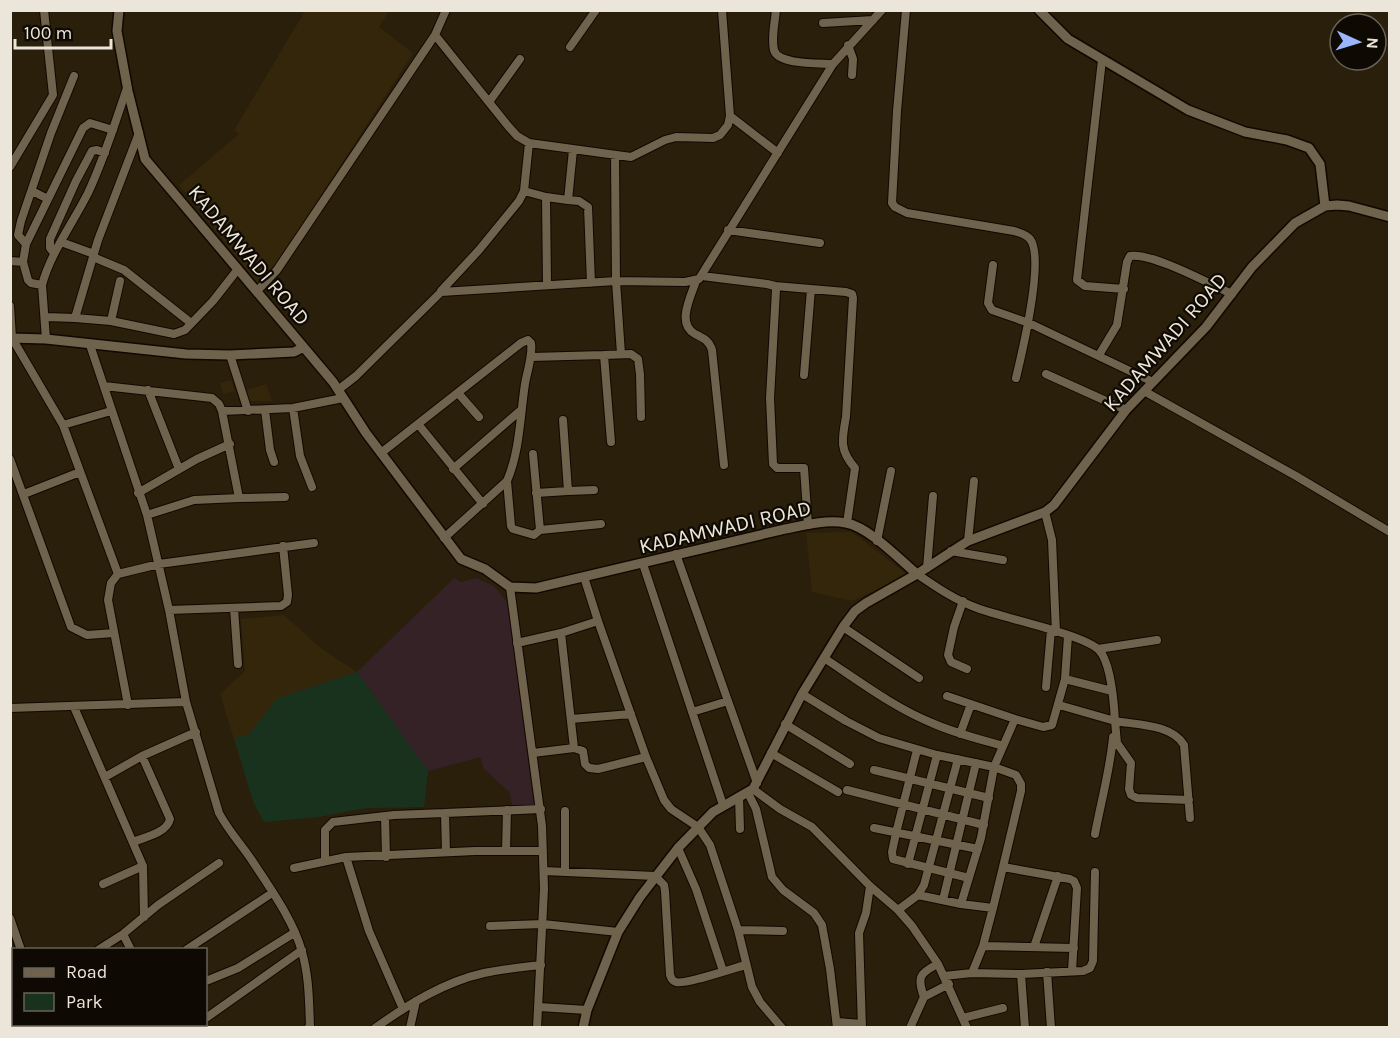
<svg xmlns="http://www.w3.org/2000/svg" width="1400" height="1038" viewBox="0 0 1400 1038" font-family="Karla,sans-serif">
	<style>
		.built { fill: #34260a }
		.medical { fill: #342227 }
		.green { fill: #18321e }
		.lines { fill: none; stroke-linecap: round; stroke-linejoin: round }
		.minor-casing { stroke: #120800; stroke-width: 10 }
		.tertiary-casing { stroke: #120800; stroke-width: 12 }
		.minor { stroke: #6f634d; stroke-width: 8 }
		.tertiary { stroke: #6f634d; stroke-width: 9 }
		.labels { text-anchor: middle; stroke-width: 4.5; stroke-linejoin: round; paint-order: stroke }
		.street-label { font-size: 21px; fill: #ece5d9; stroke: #0e0a03 }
	</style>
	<rect width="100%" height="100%" fill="#291f0b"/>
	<path class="built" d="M 305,11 L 389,11 L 379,27 L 413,53 L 278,262 L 258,284 L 179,185 L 239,134 L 234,130 Z
		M 231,380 L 235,391 L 223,394 L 220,383 Z
		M 266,384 L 272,401 L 247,401 L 247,390 Z
		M 842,532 L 852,532 L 908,575 L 852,601 L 812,592 L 806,533 Z
		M 284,615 L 322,649 L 357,672 L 428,771 L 424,807 L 366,808 L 318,817 L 264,822 L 254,804 L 220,694 L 245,671 L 241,619 Z"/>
	<path class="medical" d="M 454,578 L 461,582 L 476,578 L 494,586 L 507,602 L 534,805 L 512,806 L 510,793 L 483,768 L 481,757 L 428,771 L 357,672 Z"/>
	<path class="green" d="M 357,672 L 428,771 L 424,807 L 366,808 L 318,817 L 264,822 L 254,804 L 234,738 L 248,735 L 278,698 Z"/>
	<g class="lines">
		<defs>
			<path id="minor" d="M 722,10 L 730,116 L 778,153
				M 776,10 C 775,22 771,38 774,50 C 778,65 819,63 833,64
				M 906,10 L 897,111 L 892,203 L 895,207 L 907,213 L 1014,231 C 1020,233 1026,234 1030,239 C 1045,258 1022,353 1016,378
				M 823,23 L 873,20
				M 435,35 L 446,10
				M 848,45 L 853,59 L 852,75
				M 570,47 L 596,10
				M 1102,60 L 1077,280 L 1085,286 L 1124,289
				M 489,102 L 520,59
				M 615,156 L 616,281 L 621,354
				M 10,167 L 53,95 L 44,10
				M 32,191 L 48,199
				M 524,191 L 546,197 L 568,200 L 573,150
				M 546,197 L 547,284
				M 568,200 L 579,201 L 588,207 L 591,283
				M 728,230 L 820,243
				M 61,242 L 94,254
				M 26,244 L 18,235 L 21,221 L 51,133 L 74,76
				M 54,253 L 50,248 L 50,239 L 76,181 L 92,151 L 97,150 L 105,153
				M 93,257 L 124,270 L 191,323
				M 10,261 L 23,262
				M 993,265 L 988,303 L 992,310 L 1029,323 L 1153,382
				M 702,276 L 767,284 L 775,286 L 776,290 L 770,398 L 773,464 L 777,468 L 804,468 L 808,525
				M 696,281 C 691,296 676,324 695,334 C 703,338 709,340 712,350 L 724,465
				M 42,285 L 31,283 L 28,280 L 23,262 L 26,244 L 83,128 L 90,123 L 113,130
				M 775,286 L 846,292 L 852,294 L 853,298 L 846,417 C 842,439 839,450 855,468 L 847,523
				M 257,291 L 277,270 L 435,35 L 508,126 L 517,136 L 529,143 L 631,157 L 665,140 L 676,137 L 713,138 L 720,135 L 728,125 L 730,116
				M 441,291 L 479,250 L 519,201 L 524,191 L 529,143
				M 10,306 L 12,338 L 63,425 L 118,574 L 111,583 L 108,600 L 128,705
				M 46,317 L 75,318 L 98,240 L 139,133
				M 75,318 L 111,321 L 174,334 L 185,330 L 213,301 L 238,269
				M 111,321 L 120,281
				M 46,339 L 42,285 C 51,252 73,223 88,193 C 104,159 115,123 127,88
				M 90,345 L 147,515 L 169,610 L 186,702 L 219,813 C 228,830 240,843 251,859 C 268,885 294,921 302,952 C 309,976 309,1001 310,1026 L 308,1028
				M 230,355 L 248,411
				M 604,355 L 631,354 L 638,359 L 640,374 L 641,417
				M 1099,355 L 1117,325 L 1127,262 L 1130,256 C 1151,252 1210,284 1232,294
				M 531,357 L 604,355 L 611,442
				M 1046,374 L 1126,410
				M 804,375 L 811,289
				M 104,386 L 212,398 L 219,404 L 222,411 L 239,498 L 194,500 L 147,515
				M 148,390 L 179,469
				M 338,390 L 356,376 L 441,292 L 616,281 L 685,282 L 699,279 L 833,64 L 882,10
				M 1144,391 L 1296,476 L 1390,532
				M 458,393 L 479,417
				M 293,408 L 300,456 L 312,487
				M 265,410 L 270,450 L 274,462
				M 222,411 L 293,408 L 343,398
				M 563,420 L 568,491 L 594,490
				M 418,424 L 483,504
				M 63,425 L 111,411
				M 381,453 L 521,343 L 528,340 L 531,343 C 533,356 527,371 525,384 C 520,416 520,451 507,481 L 444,538
				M 533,454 L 540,530
				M 10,459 L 71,627 L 87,635 L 114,633
				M 453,469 L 521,410
				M 507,481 L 511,526 L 513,529 L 534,535 L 540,530 L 601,524
				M 138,493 L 197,459 L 230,444
				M 536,493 L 568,491
				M 24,494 L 80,472
				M 239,498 L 285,497
				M 1045,512 L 1052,540 L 1056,632
				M 877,541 L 891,471
				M 968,541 L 974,481
				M 951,551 L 1003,560
				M 676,554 L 757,783
				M 643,564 L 723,805
				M 927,568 L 933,496
				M 118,574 L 159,564 L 314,543
				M 917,574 C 936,587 955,600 977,608 C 1003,618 1083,634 1099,650 C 1111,663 1114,703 1115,721 C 1136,725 1172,724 1184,745 L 1190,818
				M 510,587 L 542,826 L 544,889 L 537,1028
				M 963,601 L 954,627 L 948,655 L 951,662 L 967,669
				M 234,608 L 238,664
				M 169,610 L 281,606 L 287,602 L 288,595 L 283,546
				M 598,621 L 646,757 L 664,800 L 671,809 L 698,827 L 710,845 L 738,930 L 752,987 L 760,1002 L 782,1028
				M 843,627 L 919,678
				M 517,643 L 561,633 L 598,621 L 584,577
				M 1098,649 L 1157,640
				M 824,658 C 859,681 893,707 932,723 C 954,733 979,739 1003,746
				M 1065,679 L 1112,691
				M 1046,687 L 1051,630
				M 802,694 L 846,721 L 879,738 L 937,755 L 994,767 L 1016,775 L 1021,784 L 1021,791 L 1003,867
				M 947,696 L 1015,719
				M 1059,705 L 1115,721
				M 74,707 L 143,866 L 144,917
				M 10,708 L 186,702
				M 692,712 L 728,701
				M 571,719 L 631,714
				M 1115,721 L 1117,743 L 1131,763 L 1129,789 L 1131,795 L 1137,798 L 1189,800
				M 785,724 L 850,764
				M 960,734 L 971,704
				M 574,748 L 583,751 L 585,764 L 589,768 L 598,769 L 646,757
				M 917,750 L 896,833 L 892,852 L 893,859 L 969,878
				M 533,753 L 574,748 L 561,633
				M 771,753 L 838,792
				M 874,770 L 989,798
				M 105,777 L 142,756 L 196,732
				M 753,789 L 780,809 L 812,827 L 870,886 L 898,910 L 912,926 L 938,964 L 967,1028
				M 847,790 L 984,825
				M 748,793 L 756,809 L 772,877 L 783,890 L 814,913 L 822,925 L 830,969 L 837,1028
				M 739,797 L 740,829
				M 565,811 L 565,871
				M 445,813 L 541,809
				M 385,816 L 386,857
				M 874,828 L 978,849
				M 1095,834 C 1101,802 1110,770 1113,737
				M 133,842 C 145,837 167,833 170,819 L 142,756
				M 678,848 L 696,889 L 723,971
				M 506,850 L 507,810
				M 346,857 L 369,931 L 403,1009
				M 325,861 L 325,830 L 333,822 L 394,815 L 445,813 L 446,852
				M 908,864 L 937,755
				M 294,868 L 346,857 L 475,851 L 543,851
				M 544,871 L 655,876 L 664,885 L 665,891 L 670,975 C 672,979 671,980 676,982 C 685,985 733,968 746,965
				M 103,884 L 143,866
				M 918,895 L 924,885 L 958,759
				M 943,900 L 976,763
				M 961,904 L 981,838 L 994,767 L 1015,719 L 1043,727 L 1052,725 L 1065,679 L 1068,636
				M 898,910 L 918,895 L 961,904 L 993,908 L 1003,867 L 1070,879 L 1074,881 L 1077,888 L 1072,971
				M 10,918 L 21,950
				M 490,926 L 543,924 L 618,932
				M 738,930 L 783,931
				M 123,934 L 131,950
				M 983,946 L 993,908
				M 1034,947 L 1058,876
				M 98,950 L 123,934 L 158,905 L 219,863
				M 186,950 L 272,893
				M 1047,972 L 1051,1028
				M 972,973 L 983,946 L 1074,948
				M 1021,974 L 1025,1028
				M 944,976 L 972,973 L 1021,974 L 1083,971 L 1090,968 L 1093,961 L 1095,872
				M 206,981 L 238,968 L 294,933
				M 924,997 C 917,978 919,973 938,964
				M 10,999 L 14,998
				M 539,1007 L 587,1010
				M 206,1018 L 302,950
				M 963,1018 L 1003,1008
				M 837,1022 L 862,1024
				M 120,1028 L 125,1024
				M 194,1028 L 197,1024
				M 375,1028 C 409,1004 444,982 484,973 C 503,969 522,967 541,965
				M 410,1028 L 416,1001
				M 862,1028 L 859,933 L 866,913 L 870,886
				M 910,1028 L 924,997 L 949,984"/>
			<path id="tertiary" d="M 119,10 L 117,31 L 128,91 L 145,159 L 333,382 L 366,433 L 461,559 L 485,569 L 510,587 L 536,588 L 781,530 C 801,526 825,519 846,523 C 869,527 899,559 917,574
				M 1039,10 L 1068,39 L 1188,110 L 1245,132 L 1287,140 L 1309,148 L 1320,164 L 1325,206
				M 10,338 L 46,339 L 186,354 L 230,355 L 294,352 L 302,348
				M 583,1028 L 587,1010 L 618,932 L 640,897 L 678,848 L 713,812 L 753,789 L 802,694 L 843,627 L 855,611 L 866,603 L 917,574 L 968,541 L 1045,512 L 1054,505 L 1126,410 L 1206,327 L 1252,267 L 1295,223 L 1325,206 L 1337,205 L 1349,206 L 1390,217"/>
		</defs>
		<use href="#minor" class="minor-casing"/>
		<use href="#tertiary" class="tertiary-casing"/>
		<use href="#minor" class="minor"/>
		<use href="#tertiary" class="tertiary"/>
	</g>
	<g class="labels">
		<g class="street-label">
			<text transform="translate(249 255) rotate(50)" y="7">KADAMWADI ROAD</text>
			<text transform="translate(1165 342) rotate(-49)" y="7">KADAMWADI ROAD</text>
			<text transform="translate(725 527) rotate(-13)" y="7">KADAMWADI ROAD</text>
		</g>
	</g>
	<rect width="1400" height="1038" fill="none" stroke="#ece5d9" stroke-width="24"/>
	<rect x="12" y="948" width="195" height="78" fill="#0e0a03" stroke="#676259" stroke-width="1.5"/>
	<rect x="24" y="968" width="30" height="9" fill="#6f634d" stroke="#676259" stroke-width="1.5"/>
	<text x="66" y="978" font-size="18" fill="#ece5d9">Road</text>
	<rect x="24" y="993" width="30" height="18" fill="#18321e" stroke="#676259" stroke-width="1.5"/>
	<text x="66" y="1008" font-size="18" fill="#ece5d9">Park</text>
	<g transform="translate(1358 42) rotate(94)"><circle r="28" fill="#0e0a03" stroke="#676259" stroke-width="1.5"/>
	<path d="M0-4.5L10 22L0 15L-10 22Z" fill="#9bb5fd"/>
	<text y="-9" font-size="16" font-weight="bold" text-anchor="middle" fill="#ece5d9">N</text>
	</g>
	<path d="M15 39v9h96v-9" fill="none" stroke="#ece5d9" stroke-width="3"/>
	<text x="24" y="39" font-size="18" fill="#ece5d9" stroke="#0e0a03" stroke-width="4.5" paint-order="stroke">100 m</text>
</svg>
